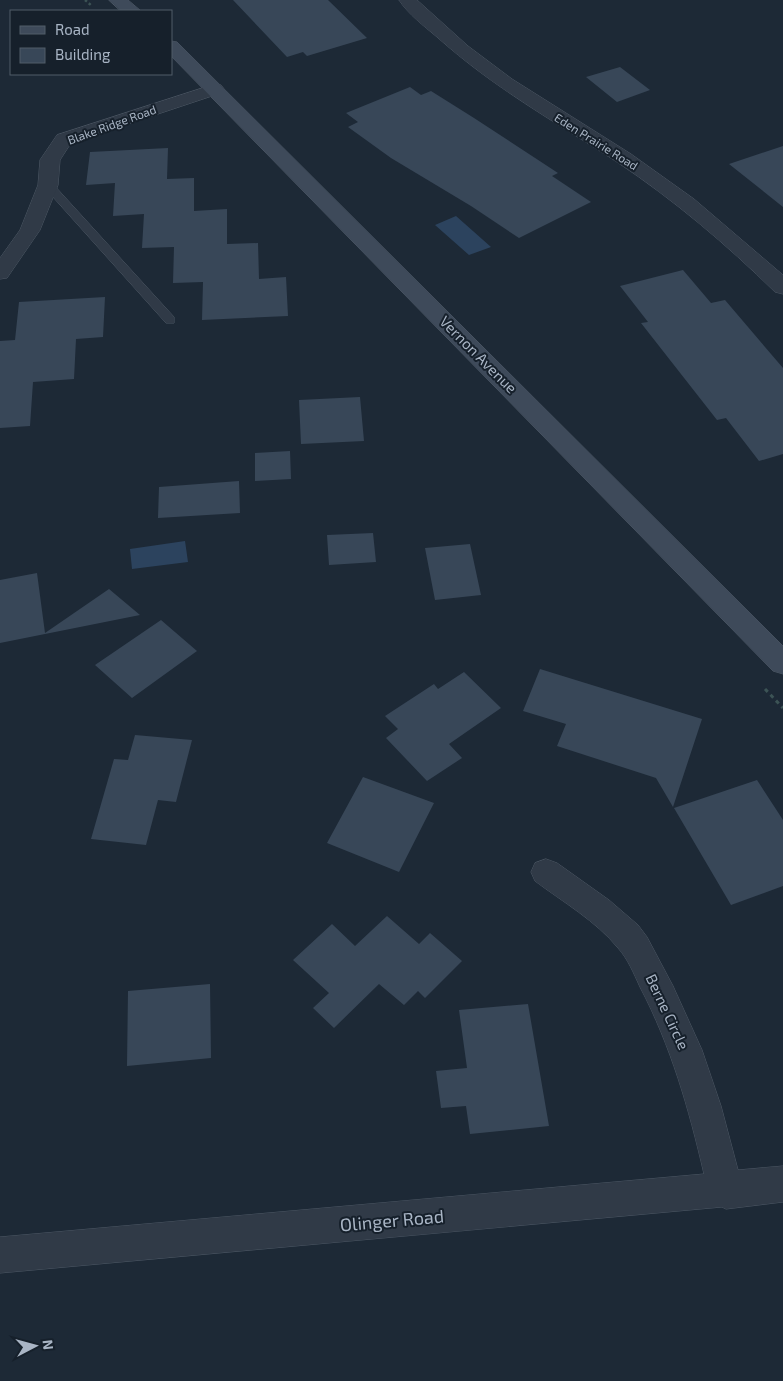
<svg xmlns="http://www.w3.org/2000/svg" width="783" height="1381" viewBox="0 0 783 1381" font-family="'Exo 2',sans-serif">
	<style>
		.water { fill: #2c435e }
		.building { fill: #384758 }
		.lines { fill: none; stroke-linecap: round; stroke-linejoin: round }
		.lane-casing { stroke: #4d5865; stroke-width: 1 }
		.street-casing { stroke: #4d5865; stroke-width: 1 }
		.secondary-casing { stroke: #4d5865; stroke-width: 1 }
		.path-far1 { stroke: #3c5355; stroke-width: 2.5; stroke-dasharray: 2.5 2.5; stroke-linecap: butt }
		.path { stroke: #3c5355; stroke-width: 3; stroke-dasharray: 4 4; stroke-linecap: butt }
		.lane { fill: #303a47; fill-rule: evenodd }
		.street { fill: #303a47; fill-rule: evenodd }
		.secondary { fill: #3e4a5a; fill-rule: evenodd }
		.labels { text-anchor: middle; stroke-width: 4; stroke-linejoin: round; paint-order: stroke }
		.far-street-label { font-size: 12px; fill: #a9b5c5; stroke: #16202b }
		.street-label { font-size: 15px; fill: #a9b5c5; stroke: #16202b }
		.near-street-label { font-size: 18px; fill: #a9b5c5; stroke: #16202b }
	</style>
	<rect width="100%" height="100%" fill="#1d2936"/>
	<path class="water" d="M 456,216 L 491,247 L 469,255 L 435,225 Z
		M 185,541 L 188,562 L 132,569 L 130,549 Z"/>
	<path class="building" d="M 233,0 L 328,0 L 367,38 L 307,56 L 303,52 L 287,57 Z
		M 620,67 L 650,90 L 617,102 L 586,77 Z
		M 410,87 L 421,95 L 431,91 L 474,118 L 558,173 L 552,176 L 591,202 L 519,238 L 471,206 L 391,158 L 348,127 L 358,122 L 346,113 Z
		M 783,146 L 783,207 L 729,164 Z
		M 168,148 L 167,179 L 194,178 L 194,211 L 227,209 L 227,244 L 258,243 L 259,279 L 286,277 L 288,316 L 202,320 L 203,282 L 173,283 L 174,247 L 142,248 L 144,214 L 113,216 L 115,183 L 86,185 L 90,152 Z
		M 683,270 L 711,303 L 725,300 L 783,368 L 783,454 L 759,461 L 726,418 L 717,420 L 641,323 L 648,322 L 620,286 Z
		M 105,297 L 103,337 L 76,339 L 74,379 L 33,382 L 30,426 L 0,428 L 0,341 L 15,340 L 19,302 Z
		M 360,397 L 364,441 L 301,444 L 299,400 Z
		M 290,451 L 291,479 L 255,481 L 255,453 Z
		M 239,481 L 240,513 L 158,518 L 159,487 Z
		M 373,533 L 376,562 L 329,565 L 327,535 Z
		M 470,544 L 481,595 L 435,600 L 425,548 Z
		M 37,573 L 45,633 L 109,589 L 140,615 L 0,643 L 0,580 Z
		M 161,620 L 197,651 L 132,698 L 95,665 Z
		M 540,669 L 702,719 L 673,807 L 656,778 L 557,746 L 566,724 L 523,711 Z
		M 464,672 L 501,708 L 449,744 L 462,758 L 427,781 L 386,738 L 398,729 L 385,716 L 434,684 L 438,689 Z
		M 135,735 L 192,740 L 176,802 L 158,800 L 146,845 L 91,839 L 114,759 L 128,760 Z
		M 363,777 L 434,803 L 399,872 L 327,843 Z
		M 757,780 L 783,820 L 783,886 L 731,905 L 674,808 Z
		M 387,916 L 419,944 L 430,933 L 462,961 L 425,998 L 418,991 L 404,1005 L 379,984 L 334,1028 L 313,1008 L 329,993 L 293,960 L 332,924 L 355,946 Z
		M 210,984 L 211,1058 L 127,1066 L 128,991 Z
		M 528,1004 L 549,1126 L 470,1134 L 466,1106 L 441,1108 L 436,1071 L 467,1068 L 459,1010 Z"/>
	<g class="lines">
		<defs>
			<path id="lane" d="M 48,182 L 52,183 L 174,317 L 174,323 L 166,323 L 44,187 L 44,183 Z"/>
			<path id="street" d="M 399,0 L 417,0 L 468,46 L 512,79 L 631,154 L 694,199 L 783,275 L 783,294 L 775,292 C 726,244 674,200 617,162 C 554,121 494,88 437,37 C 424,26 408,14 399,0 Z
				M 215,84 L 221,85 L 224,89 L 221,93 L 71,143 L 60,160 L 58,185 L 40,230 L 7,278 L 0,279 L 0,258 L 20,230 L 38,185 L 40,160 L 57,135 Z
				M 546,859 L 557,863 L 609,900 L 638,925 L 647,937 L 673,986 L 702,1050 L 721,1106 L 738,1170 L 783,1166 L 783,1202 L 726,1209 L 722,1207 L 0,1273 L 0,1237 L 704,1174 C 689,1109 671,1046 640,987 C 634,974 628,959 618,948 C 596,921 563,902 535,881 L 531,872 L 535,863 Z"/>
			<path id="secondary" d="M 109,0 L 128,0 L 141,11 L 121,11 Z
				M 171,41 L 177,42 L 783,646 L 783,674 L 773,671 L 171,56 Z"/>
		</defs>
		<use href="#lane" class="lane-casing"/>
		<use href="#street" class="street-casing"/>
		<use href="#secondary" class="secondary-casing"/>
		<path class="path-far1" d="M 85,0 L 92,6"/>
		<path class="path" d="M 765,689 L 783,708"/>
		<use href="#lane" class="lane"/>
		<use href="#street" class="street"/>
		<use href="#secondary" class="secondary"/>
	</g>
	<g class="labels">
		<g class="far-street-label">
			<text transform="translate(112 125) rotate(-20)" y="4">Blake Ridge Road</text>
			<text transform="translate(596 142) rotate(32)" y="4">Eden Prairie Road</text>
		</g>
		<g class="street-label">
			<text transform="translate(478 355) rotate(45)" y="5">Vernon Avenue</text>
			<text transform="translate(667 1012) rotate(65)" y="5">Berne Circle</text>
		</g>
		<g class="near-street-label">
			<text transform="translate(392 1221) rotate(-5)" y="6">Olinger Road</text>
		</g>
	</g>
	<rect x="10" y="10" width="162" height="65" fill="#16202b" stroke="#515c69"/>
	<rect x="20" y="26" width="25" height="8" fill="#3e4a5a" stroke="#515c69"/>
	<text x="55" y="35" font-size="15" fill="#a9b5c5">Road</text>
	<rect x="20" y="48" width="25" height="15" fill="#384758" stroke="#515c69"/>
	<text x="55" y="60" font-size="15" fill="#a9b5c5">Building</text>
	<g transform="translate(35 1346) rotate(84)" stroke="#16202b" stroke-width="4" paint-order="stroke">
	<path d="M0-4L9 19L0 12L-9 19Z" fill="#a9b5c5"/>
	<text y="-8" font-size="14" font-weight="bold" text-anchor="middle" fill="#a9b5c5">N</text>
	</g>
</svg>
